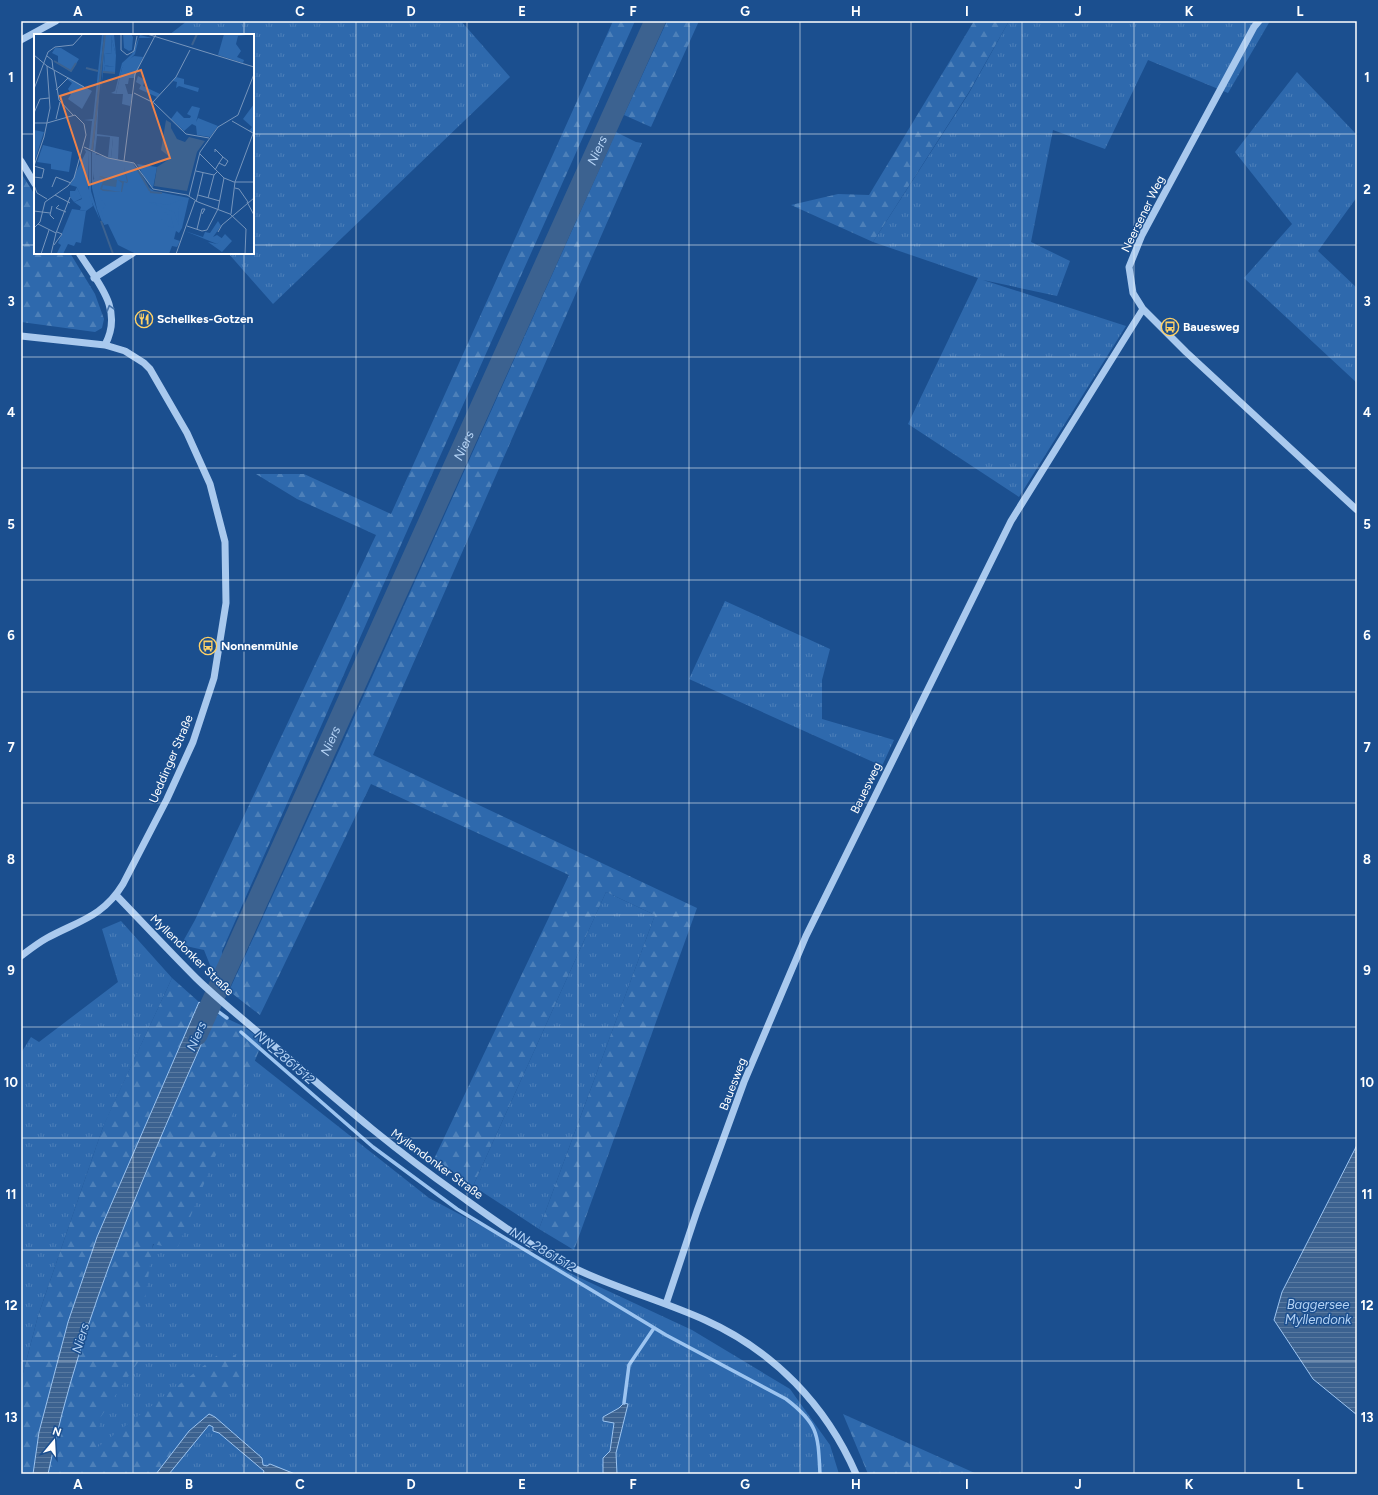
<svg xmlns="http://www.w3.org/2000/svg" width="1378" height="1495" viewBox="0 0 1378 1495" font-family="Figtree,sans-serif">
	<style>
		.grass { fill: url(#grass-tufts) }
		.forest { fill: url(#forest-firs) }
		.water { fill: url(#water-rules); stroke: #9cc4f0 }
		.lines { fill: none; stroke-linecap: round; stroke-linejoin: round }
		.stream { stroke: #9cc4f0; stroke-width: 3.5 }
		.river { stroke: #3c6290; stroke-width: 21 }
		.minor { stroke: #a9c9ee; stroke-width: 7 }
		.oneway { stroke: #4674ac }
		.grid { fill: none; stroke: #fff; stroke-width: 1; stroke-opacity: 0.55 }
		.labels { text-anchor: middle; stroke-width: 3; stroke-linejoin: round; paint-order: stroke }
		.street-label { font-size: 12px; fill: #fff; stroke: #1b4f8f }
		.poi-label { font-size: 12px; font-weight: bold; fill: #fff; stroke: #1b4f8f; text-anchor: start }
		.water-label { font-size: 13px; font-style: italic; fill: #b5d3f5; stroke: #1b4f8f }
		.inset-river { fill: none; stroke: #3c6290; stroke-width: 2 }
		.inset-road { fill: none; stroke: #7695bc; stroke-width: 1 }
		.view { fill: #ee8249; fill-opacity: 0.15; stroke: #ee8249; stroke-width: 2 }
		.inset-edge { fill: none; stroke: #fff; stroke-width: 2 }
		.neatline { fill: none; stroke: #fff; stroke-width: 1.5 }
		.grid-label { font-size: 13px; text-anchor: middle; font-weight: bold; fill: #fff }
	</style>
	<defs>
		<pattern id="grass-tufts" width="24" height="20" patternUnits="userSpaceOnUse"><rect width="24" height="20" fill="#2e69ad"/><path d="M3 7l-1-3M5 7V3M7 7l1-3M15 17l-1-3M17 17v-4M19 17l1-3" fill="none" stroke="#4d80b9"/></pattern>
		<pattern id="forest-firs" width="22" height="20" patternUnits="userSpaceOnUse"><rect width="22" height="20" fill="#2e69ad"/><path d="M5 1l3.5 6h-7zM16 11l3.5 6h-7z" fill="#4d80b9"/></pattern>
		<pattern id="water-rules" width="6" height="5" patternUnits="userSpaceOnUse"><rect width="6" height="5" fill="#3c6290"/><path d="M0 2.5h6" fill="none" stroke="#597aa1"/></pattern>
	</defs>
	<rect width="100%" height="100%" fill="#1b4f8f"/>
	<path class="grass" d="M 187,21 L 461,21 L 510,77 L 273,304 L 228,253 L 253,253 L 253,35 L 169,35 Z
		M 1009,21 L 1270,21 L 1228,93 L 1148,60 L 1105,149 L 1053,130 L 1031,242 L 1070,261 L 1057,296 L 983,280 L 1126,326 L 1019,497 L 908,424 L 978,278 L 873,242 L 969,93 Z
		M 1297,72 L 1357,135 L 1357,197 L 1318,251 L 1357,288 L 1357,383 L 1244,278 L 1292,224 L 1235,152 Z
		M 725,601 L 830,649 L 822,680 L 822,719 L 894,740 L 882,766 L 689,679 Z
		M 606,892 L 655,915 L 539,1229 L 473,1186 Z
		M 121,921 L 172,978 L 103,1127 L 38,1316 L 21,1381 L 21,1053 L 31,1037 L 39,1042 L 118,982 L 102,929 Z
		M 240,1049 L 429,1198 L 576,1276 L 692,1330 L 790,1389 L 830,1445 L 839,1474 L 86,1474 L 127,1305 Z"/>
	<path class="forest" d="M 613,21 L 635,21 L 437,463 L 222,951 L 223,965 L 214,975 L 204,950 L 181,945 L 195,920 L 376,535 L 297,499 L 256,474 L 304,474 L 391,514 Z
		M 667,21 L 699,21 L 651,127 L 624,115 Z
		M 974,21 L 1009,21 L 969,92 L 873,242 L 791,205 L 838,194 L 869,195 Z
		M 616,132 L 636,142 L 642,143 L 373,755 L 697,908 L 574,1250 L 539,1229 L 655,915 L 606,892 L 473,1186 L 434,1159 L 569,875 L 371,784 L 260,1015 L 229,991 L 343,742 Z
		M 21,173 L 35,195 L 35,253 L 70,253 L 95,294 L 104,319 L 102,328 L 95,332 L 21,322 Z
		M 172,978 L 199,1002 L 97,1237 L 68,1322 L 39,1432 L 33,1474 L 21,1474 L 21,1381 L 38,1316 L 104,1124 Z
		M 215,1013 L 243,1026 L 263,1041 L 177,1249 L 153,1244 L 143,1313 L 143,1355 L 100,1418 L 98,1447 L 228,1347 L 247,1371 L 209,1414 L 189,1431 L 156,1474 L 48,1474 C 81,1313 149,1163 215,1013 Z
		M 843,1414 L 977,1474 L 868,1474 Z"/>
	<path class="water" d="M 199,1002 L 215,1013 C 149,1163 81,1313 48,1474 L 33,1474 L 39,1432 L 68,1322 L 97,1237 Z
		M 1357,1145 L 1357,1415 L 1313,1379 L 1274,1320 L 1282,1292 Z
		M 624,1403 L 628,1404 L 616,1453 L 617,1474 L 603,1474 L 603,1458 L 610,1451 L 614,1423 L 603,1421 L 603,1417 L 619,1408 Z
		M 209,1414 L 215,1417 L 262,1458 L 263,1465 L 267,1466 L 270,1464 L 295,1474 L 263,1474 L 264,1471 L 219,1433 L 213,1431 L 213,1427 L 209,1425 L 169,1474 L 156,1474 L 189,1431 Z"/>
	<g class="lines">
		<path class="stream" d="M 209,1005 L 227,1018
			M 241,1032 L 373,1147 L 457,1209 L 666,1335 L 786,1399 C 819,1424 818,1435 820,1474
			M 624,1403 L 629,1365 L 654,1328"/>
		<path class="river" id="s1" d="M 197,1035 L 655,21"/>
		<path class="minor" d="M 1259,21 L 1254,27 L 1142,235 L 1129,267 L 1133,293 L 1143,309 L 1186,352 L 1357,510
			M 21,40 L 56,21
			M 21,161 L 35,184
			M 79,253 C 98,283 124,309 105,345
			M 94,278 L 133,253
			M 21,336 L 105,345 L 125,351 L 144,363 L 150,369 L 187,433 L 210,484 L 225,542 L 226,603 L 214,678 L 193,742 L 167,799 L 123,884 C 103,917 78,921 47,938 C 38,943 29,950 21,956
			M 116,895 C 143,923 169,951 196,978 C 227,1008 262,1034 294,1063 C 346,1108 398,1152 455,1192 C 493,1219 533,1249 576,1269 C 618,1289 663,1301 705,1320 C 774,1351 826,1405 856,1474
			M 666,1304 L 697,1211 L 744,1082 L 806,936 L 1011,521 L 1143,309"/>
	</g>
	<defs><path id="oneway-chevron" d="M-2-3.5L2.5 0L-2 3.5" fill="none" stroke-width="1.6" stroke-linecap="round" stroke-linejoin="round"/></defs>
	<use class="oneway" href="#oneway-chevron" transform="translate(110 308) rotate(-106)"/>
	<path class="grid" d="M 133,21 L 133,35M 244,21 L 244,35M 356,21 L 356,1474M 467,21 L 467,1474M 578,21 L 578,1474M 689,21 L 689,1474M 800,21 L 800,1474M 911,21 L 911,1474M 1022,21 L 1022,1474M 1134,21 L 1134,1474M 1245,21 L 1245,1474M 21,134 L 35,134M 253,134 L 1357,134M 21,245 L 35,245M 253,245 L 1357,245M 133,253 L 133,1474M 244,253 L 244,1474M 21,357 L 1357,357M 21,468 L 1357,468M 21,580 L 1357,580M 21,692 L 1357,692M 21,803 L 1357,803M 21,915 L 1357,915M 21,1027 L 1357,1027M 21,1138 L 1357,1138M 21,1250 L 1357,1250M 21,1361 L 1357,1361"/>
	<defs>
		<symbol id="restaurant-ring" viewBox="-11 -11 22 22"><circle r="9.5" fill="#1b4f8f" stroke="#ffd166" stroke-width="1.5"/><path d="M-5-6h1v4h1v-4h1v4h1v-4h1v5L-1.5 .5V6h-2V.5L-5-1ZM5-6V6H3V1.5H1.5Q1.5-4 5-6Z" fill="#ffd166"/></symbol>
		<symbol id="bus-ring" viewBox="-11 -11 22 22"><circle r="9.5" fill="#1b4f8f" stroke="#ffd166" stroke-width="1.5"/><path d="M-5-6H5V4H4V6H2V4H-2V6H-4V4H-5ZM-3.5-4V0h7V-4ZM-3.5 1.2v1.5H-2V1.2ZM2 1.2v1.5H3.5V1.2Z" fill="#ffd166"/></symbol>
	</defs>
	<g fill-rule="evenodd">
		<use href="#restaurant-ring" x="134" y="309" width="20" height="20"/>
		<use href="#bus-ring" x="1160" y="317" width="20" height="20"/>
		<use href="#bus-ring" x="198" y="636" width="20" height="20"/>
	</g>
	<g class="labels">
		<g class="street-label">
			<text transform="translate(1143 214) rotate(-64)" y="4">Neersener Weg</text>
			<text transform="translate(171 759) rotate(-67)" y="4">Ueddinger Straße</text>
			<text transform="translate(866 788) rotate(-64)" y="4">Bauesweg</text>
			<text transform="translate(192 955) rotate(44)" y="4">Myllendonker Straße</text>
			<text transform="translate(733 1084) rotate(-69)" y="4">Bauesweg</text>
			<text transform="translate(437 1164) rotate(36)" y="4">Myllendonker Straße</text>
		</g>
		<g class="poi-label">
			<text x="157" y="323">Schellkes-Gotzen</text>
			<text x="1183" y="331">Bauesweg</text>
			<text x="221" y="650">Nonnenmühle</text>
		</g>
		<g class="water-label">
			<text dy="5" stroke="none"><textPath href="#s1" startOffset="971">Niers</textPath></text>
			<text dy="5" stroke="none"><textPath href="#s1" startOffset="647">Niers</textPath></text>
			<text dy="5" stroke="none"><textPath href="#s1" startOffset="323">Niers</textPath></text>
			<text transform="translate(196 1036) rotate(-67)" y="5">Niers</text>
			<text transform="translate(285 1057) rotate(41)" y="5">NN_2861512</text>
			<text transform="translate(543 1249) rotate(31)" y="5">NN_2861512</text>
			<text x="1318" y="1309">Baggersee<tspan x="1318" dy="15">Myllendonk</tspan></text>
			<text transform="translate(80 1338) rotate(-73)" y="5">Niers</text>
		</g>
	</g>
	<g transform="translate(34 34)">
		<rect width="220" height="220" fill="#1b4f8f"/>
		<path d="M 190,0 L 219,0 L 204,2 L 202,10 L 207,17 L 203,23 L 210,26 L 209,29 L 184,21 ZM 77,1 L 82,21 L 81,39 L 70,37 L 71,32 L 80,33 L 70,31 L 71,19 L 78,20 ZM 27,14 L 45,25 L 37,38 L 24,29 L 24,22 L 18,19 L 21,14 ZM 100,22 L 109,23 L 100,44 L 95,44 L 94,50 L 91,50 L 94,60 L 99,60 L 96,72 L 88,70 L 89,60 L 82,60 L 88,34 L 91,28 ZM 104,42 L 111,46 L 109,52 L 126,60 L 123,63 L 105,55 L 107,51 L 102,48 ZM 34,43 L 58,57 L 48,75 L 34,65 L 37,60 L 34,55 L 38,49 L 33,45 ZM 142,43 L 150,45 L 150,50 L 165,54 L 164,58 L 145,52 L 142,54 L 143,48 L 139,47 ZM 220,70 L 220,96 L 219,100 L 215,97 L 218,93 L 209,85 ZM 158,72 L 166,74 L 162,88 L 164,84 L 184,92 L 176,103 L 163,101 L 162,92 L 158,90 L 150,97 L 137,85 L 143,77 L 150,84 L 156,84 L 157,82 L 153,80 ZM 79,104 L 82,104 L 82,125 L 77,124 ZM 50,115 L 55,117 L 54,152 L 59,172 L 52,177 L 46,176 L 47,173 L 40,168 L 48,165 L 43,154 L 43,136 L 52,118 ZM 60,120 L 99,129 L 113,152 L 120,157 L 155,164 L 148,194 L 145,199 L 142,197 L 140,205 L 146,207 L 143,213 L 138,212 L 135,220 L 102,220 L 84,211 L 74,190 L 70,191 L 64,171 L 59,137 ZM 184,187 L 187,192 L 179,203 L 183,201 L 189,205 L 183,210 L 151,197 L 169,203 L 171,198 L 176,199 Z" fill="#2e69ad"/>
		<path d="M 68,0 L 70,0 L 58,115 L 55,115 L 58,87 L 50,86 L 59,85 ZM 71,0 L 80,0 L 82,21 L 77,2 L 78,20 L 71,19 L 70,31 L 80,33 L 71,32 L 70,37 L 80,38 L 69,38 L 67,57 ZM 89,0 L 97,0 L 99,3 L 98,16 L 95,17 L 90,14 ZM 106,1 L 118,4 L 105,4 L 101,20 L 88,34 L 82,60 L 77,59 L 81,57 L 88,29 L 98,20 ZM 65,58 L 63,100 L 85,103 L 84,125 L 82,125 L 82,104 L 79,104 L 77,124 L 74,123 L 76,103 L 63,102 L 61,118 L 59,117 ZM 55,117 L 57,118 L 57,157 L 66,186 L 55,162 ZM 58,118 L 62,119 L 59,146 L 67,139 L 63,148 L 66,160 L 64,161 L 72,172 L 67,176 L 71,190 L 68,188 L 63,175 L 58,154 ZM 103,130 L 123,133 L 119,154 L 112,146 ZM 43,136 L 43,154 L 48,164 L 40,168 L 36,163 L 36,157 L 41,157 L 43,153 L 36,151 ZM 149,165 L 144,176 L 145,191 L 140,178 L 115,168 L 134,171 ZM 120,177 L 129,177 L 137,182 L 140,194 L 134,192 ZM 191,200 L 198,207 L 188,218 L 174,208 L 183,210 Z" fill="#2e69ad"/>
		<path d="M 0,96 L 10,98 L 0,129 ZM 9,111 L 38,118 L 35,138 L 17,135 L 17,130 L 3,128 Z" fill="#2e69ad"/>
		<path d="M 38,175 L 52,177 L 47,209 L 42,208 L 40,212 L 34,210 L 29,220 L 26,220 L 23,219 L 27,211 L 24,209 Z" fill="#2e69ad"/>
		<path d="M 132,86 L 137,89 L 137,94 L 143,105 L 151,108 L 155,103 L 171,107 L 163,118 L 153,157 L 120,152 L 123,133 L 137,124 L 127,116 ZM 90,133 L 94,147 L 93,149 L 90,148 L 88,158 L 69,157 L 66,155 L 70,145 L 66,143 L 64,153 L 66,142 L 78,145 L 83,146 L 82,153 L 69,151 L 68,155 L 87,158 L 88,149 L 84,146 L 93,148 Z" fill="#3c6290"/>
		<path class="inset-river" d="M 158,11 L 163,0M 20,27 L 37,37 L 42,29M 52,34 L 64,37M 69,38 L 81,39M 58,117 L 71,0M 104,136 L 116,157M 116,158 L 128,159M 67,187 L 79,220"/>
		<path class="inset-road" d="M 87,0 L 87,16 L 93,21 L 100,17 L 103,2M 113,0 L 220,33M 0,21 L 13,32 L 16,74 L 10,103 L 0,132M 13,22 L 18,26 L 19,35M 13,32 L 50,53M 20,36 L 25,66 L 39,81M 0,55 L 14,18 L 21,13 L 39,11 L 49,0M 22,56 L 34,44M 100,59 L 120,69 L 152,100 L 175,104M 119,68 L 142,43 L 156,16M 0,79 L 6,65 L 15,64M 22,85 L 26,68M 198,87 L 219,99M 0,89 L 13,89 L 41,81 L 50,90 L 52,101 L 40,144 L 34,152 L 11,168 L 6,188 L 0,194M 50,113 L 74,124 L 100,129 L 119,155 L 153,161 L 164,168 L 196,180 L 212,195M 181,118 L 181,115 L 189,123M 166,120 L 190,144 L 200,148 L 220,148M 90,127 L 101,40 L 122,0M 181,136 L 185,129 L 189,123 L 194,127 L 191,132 L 185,129M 162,137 L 180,141 L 183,138M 0,143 L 8,144 L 10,135 L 0,132M 0,151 L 3,159 L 13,165M 18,153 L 22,143 L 37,149M 201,154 L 205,155 L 214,168M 21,161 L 36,169M 164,161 L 186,167M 155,162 L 166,118 L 184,93 L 204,81 L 220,40M 174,164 L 180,141M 162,168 L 169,139M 213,168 L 220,181M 25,171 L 22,174 L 32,178M 18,172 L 16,181 L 20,185M 0,177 L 16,179M 197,180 L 201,148 L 220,97M 4,190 L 22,199M 153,192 L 168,197 L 173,196 L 184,175 L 190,144M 163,195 L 168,175 L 171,175 L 168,180M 184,198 L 188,191 L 220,164M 20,211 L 28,200 L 23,198M 7,220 L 15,196M 17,220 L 22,199 L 36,163M 142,220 L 161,167M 211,220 L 212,195"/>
		<path class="view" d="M 107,36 L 136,124 L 55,151 L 26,62 Z"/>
		<rect width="220" height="220" class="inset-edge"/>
	</g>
	<rect width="1378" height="1495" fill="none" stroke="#1b4f8f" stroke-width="44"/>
	<g transform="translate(54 1441) rotate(18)" stroke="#1b4f8f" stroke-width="3" paint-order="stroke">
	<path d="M0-3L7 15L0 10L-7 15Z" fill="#ffffff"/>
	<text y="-6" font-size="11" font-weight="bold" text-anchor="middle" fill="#ffffff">N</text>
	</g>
	<rect x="22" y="22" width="1334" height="1451" class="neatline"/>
	<g class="grid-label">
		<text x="78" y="16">A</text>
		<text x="189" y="16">B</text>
		<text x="300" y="16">C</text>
		<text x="411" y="16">D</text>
		<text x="522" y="16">E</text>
		<text x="633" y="16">F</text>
		<text x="745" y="16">G</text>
		<text x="856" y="16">H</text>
		<text x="967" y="16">I</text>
		<text x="1078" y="16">J</text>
		<text x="1189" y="16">K</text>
		<text x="1300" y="16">L</text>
		<text x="11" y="82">1</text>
		<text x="1367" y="82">1</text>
		<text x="11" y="194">2</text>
		<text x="1367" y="194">2</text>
		<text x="11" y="306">3</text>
		<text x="1367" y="306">3</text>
		<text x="11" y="417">4</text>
		<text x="1367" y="417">4</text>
		<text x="11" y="529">5</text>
		<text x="1367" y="529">5</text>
		<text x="11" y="640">6</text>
		<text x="1367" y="640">6</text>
		<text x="11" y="752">7</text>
		<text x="1367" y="752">7</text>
		<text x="11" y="864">8</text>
		<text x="1367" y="864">8</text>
		<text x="11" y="975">9</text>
		<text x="1367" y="975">9</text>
		<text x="11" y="1087">10</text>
		<text x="1367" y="1087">10</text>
		<text x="11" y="1199">11</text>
		<text x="1367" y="1199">11</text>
		<text x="11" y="1310">12</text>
		<text x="1367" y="1310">12</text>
		<text x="11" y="1422">13</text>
		<text x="1367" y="1422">13</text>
		<text x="78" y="1489">A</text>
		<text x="189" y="1489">B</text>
		<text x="300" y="1489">C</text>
		<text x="411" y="1489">D</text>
		<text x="522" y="1489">E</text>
		<text x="633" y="1489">F</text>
		<text x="745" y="1489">G</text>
		<text x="856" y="1489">H</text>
		<text x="967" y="1489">I</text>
		<text x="1078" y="1489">J</text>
		<text x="1189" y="1489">K</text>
		<text x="1300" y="1489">L</text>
	</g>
</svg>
